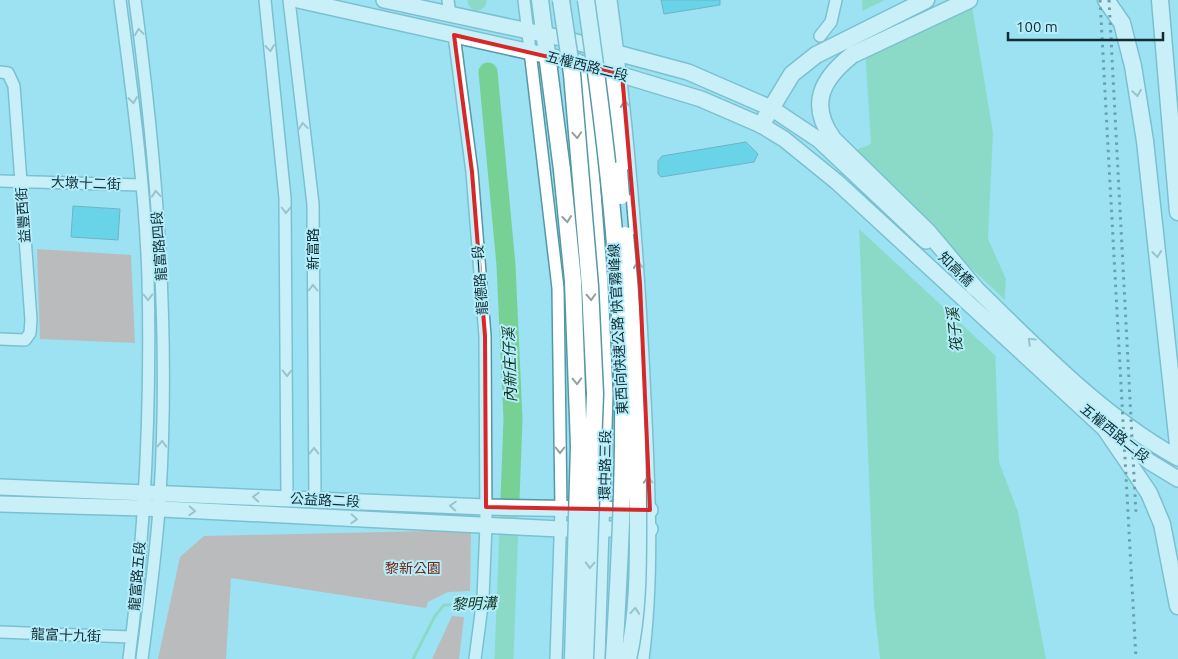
<svg xmlns="http://www.w3.org/2000/svg" width="1178" height="659" viewBox="0 0 1178 659" font-family="Ubuntu,'Noto Sans TC',sans-serif">
	<style>
		.green { fill: #dc8d7b }
		.water { fill: #77d195 }
		.pier { fill: #9ce2f2 }
		.lines { fill: none; stroke-linecap: round; stroke-linejoin: round }
		.stream { stroke: #77d195; stroke-width: 3 }
		.river { stroke: #77d195; stroke-width: 19 }
		.building { fill: #2ac0db; stroke: #367c8b }
		.minor-casing { stroke: #5398a7; stroke-width: 14 }
		.major-casing { stroke: #5398a7; stroke-width: 18 }
		.highway-casing { stroke: #5398a7; stroke-width: 19 }
		.minor { stroke: #fff; stroke-width: 11 }
		.major { stroke: #fff; stroke-width: 15 }
		.highway { stroke: #fff; stroke-width: 16 }
		.rail { stroke: #2d525a; stroke-width: 3; stroke-dasharray: 2.5 5; stroke-linecap: butt }
		.highway-bridge-casing { stroke: #5398a7; stroke-width: 19; stroke-linecap: butt }
		.highway-bridge { stroke: #fff; stroke-width: 16 }
		.oneway { stroke: #93a0a3 }
		.marked { fill: none; stroke: #d62828; stroke-width: 4; stroke-linejoin: round }
		.labels { text-anchor: middle; stroke-width: 4; stroke-linejoin: round; paint-order: stroke }
		.street-label { font-size: 14px; fill: #102d33; stroke: #b5edfa }
		.park-label { font-size: 14px; fill: #782210; stroke: #b5edfa }
		.water-label { font-size: 15px; font-style: italic; fill: #113820; stroke: #b5edfa }
	</style>
	<rect width="100%" height="100%" fill="#9ce2f2"/>
	<path class="green" d="M 37,249 L 131,255 L 135,343 L 40,339 Z
		M 471,530 L 470,591 L 448,592 L 428,602 L 426,608 L 231,578 L 226,659 L 158,659 L 180,557 L 204,536 Z
		M 452,616 L 464,617 L 459,659 L 432,659 Z"/>
	<path class="water" d="M 862,0 L 971,0 L 993,133 L 988,239 L 1006,279 L 1003,323 L 995,345 L 999,462 L 1018,512 L 1046,659 L 880,659 L 874,605 L 856,150 L 871,144 Z"/>
	<path class="pier" d="M 885,0 L 974,0 L 974,6 L 863,60 L 860,12 Z
		M 854,157 L 1007,302 L 1006,324 L 997,346 L 998,358 L 856,226 Z"/>
	<g class="lines">
		<path class="stream" d="M 485,604 L 507,603
			M 413,659 L 435,616 L 444,605 L 478,604"/>
		<path class="river" d="M 477,0 L 477,1
			M 488,72 L 506,265 L 513,419 L 504,659"/>
	</g>
	<path class="building" d="M 661,0 L 720,0 L 720,5 L 664,14 Z
		M 746,142 L 758,154 L 754,162 L 661,177 L 658,174 L 658,161 L 662,156 Z
		M 73,206 L 120,209 L 118,240 L 71,237 Z"/>
	<g class="lines">
		<defs>
			<path id="minor" d="M 120,0 C 132,92 145,185 148,278 C 151,405 145,533 129,659
				M 135,0 C 157,163 170,329 160,494 C 157,549 149,604 142,659
				M 265,0 L 285,198 L 287,498
				M 289,0 L 313,204 L 315,499
				M 448,0 L 450,15
				M 524,0 L 558,288 L 561,509 L 556,659
				M 611,0 C 629,132 639,265 645,399 C 649,485 654,573 643,659
				M 454,35 L 472,172 L 485,336 L 486,525 L 483,598 L 475,659
				M 820,36 L 831,22 L 836,0
				M 577,59 L 581,64 L 593,166 L 602,285 L 607,394 L 599,659
				M 0,72 L 8,73 L 14,86 L 31,320 L 30,333 L 25,340 L 0,339
				M 0,181 L 141,185
				M 0,632 L 131,637"/>
			<path id="major" d="M 298,0 L 589,65 L 701,99 L 761,125 L 784,139 L 837,182 L 1106,430 L 1150,462 L 1178,479
				M 384,0 L 561,38 L 688,72 L 771,108 L 819,140 L 926,241
				M 966,279 C 1032,342 1097,413 1178,458
				M 0,487 L 486,507 L 650,510
				M 0,504 L 143,508 L 560,529 L 650,529"/>
			<path id="highway" d="M 540,0 L 562,170
				M 599,0 L 619,170
				M 969,0 L 852,55 C 822,79 808,104 833,139 L 928,232 L 975,288
				M 1106,0 L 1122,23 L 1133,66 L 1145,141 L 1178,445
				M 1160,0 L 1178,212
				M 761,125 L 792,74 L 816,55 L 926,0
				M 1106,430 L 1149,493 L 1162,524 L 1178,606"/>
		</defs>
		<use href="#minor" class="minor-casing"/>
		<use href="#major" class="major-casing"/>
		<use href="#highway" class="highway-casing"/>
		<use href="#minor" class="minor"/>
		<use href="#major" class="major"/>
		<use href="#highway" class="highway"/>
		<path class="rail" d="M 1100,0 L 1136,659
			M 1109,0 L 1136,514"/>
		<defs>
			<path id="highway-bridge" d="M 561,0 L 572,74 L 590,286 L 595,394 L 585,659
				M 586,0 C 605,132 621,265 623,399 C 624,485 619,573 614,659
				M 562,170 L 573,281 L 579,446 L 573,659
				M 619,170 L 621,196
				M 625,235 C 634,327 638,419 638,512 C 638,560 639,611 628,659"/>
		</defs>
		<use href="#highway-bridge" class="highway-bridge-casing"/>
		<use href="#highway-bridge" class="highway-bridge"/>
	</g>
	<defs><path id="oneway-chevron" d="M-2-3.5L2.5 0L-2 3.5" fill="none" stroke-width="1.6" stroke-linecap="round" stroke-linejoin="round" transform="scale(1.25)"/></defs>
	<g class="oneway">
		<use href="#oneway-chevron" transform="translate(139 32) rotate(-98)"/>
		<use href="#oneway-chevron" transform="translate(270 48) rotate(84)"/>
		<use href="#oneway-chevron" transform="translate(1137 93) rotate(81)"/>
		<use href="#oneway-chevron" transform="translate(133 100) rotate(84)"/>
		<use href="#oneway-chevron" transform="translate(625 104) rotate(-95)"/>
		<use href="#oneway-chevron" transform="translate(303 126) rotate(-97)"/>
		<use href="#oneway-chevron" transform="translate(577 135) rotate(86)"/>
		<use href="#oneway-chevron" transform="translate(156 194) rotate(-94)"/>
		<use href="#oneway-chevron" transform="translate(286 210) rotate(90)"/>
		<use href="#oneway-chevron" transform="translate(567 219) rotate(84)"/>
		<use href="#oneway-chevron" transform="translate(1157 254) rotate(84)"/>
		<use href="#oneway-chevron" transform="translate(638 265) rotate(-95)"/>
		<use href="#oneway-chevron" transform="translate(313 288) rotate(-90)"/>
		<use href="#oneway-chevron" transform="translate(148 297) rotate(89)"/>
		<use href="#oneway-chevron" transform="translate(591 297) rotate(87)"/>
		<use href="#oneway-chevron" transform="translate(1031 341) rotate(-136)"/>
		<use href="#oneway-chevron" transform="translate(287 373) rotate(90)"/>
		<use href="#oneway-chevron" transform="translate(577 381) rotate(88)"/>
		<use href="#oneway-chevron" transform="translate(162 444) rotate(-88)"/>
		<use href="#oneway-chevron" transform="translate(560 450) rotate(90)"/>
		<use href="#oneway-chevron" transform="translate(314 451) rotate(-90)"/>
		<use href="#oneway-chevron" transform="translate(648 480) rotate(-92)"/>
		<use href="#oneway-chevron" transform="translate(256 497) rotate(-177)"/>
		<use href="#oneway-chevron" transform="translate(453 506) rotate(-177)"/>
		<use href="#oneway-chevron" transform="translate(192 511) rotate(3)"/>
		<use href="#oneway-chevron" transform="translate(354 519) rotate(3)"/>
		<use href="#oneway-chevron" transform="translate(590 565) rotate(92)"/>
		<use href="#oneway-chevron" transform="translate(635 611) rotate(-85)"/>
	</g>
	<path d="M0 0H1178V659H0ZM 454,35 L 622,74 L 640,284 L 650,510 L 486,507 L 485,336 L 472,172 Z" fill="#9ce2f2" fill-opacity=".55" fill-rule="evenodd"/>
	<path class="marked" d="M 454,35 L 622,74 L 640,284 L 650,510 L 486,507 L 485,336 L 472,172 Z"/>
	<g class="labels">
		<g class="street-label">
			<text transform="translate(587 66) rotate(14)" y="5">五權西路二段</text>
			<text transform="translate(86 183) rotate(2)" y="5">大墩十二街</text>
			<text transform="translate(23 215) rotate(-94)" y="5">益豐西街</text>
			<text transform="translate(159 246) rotate(-94)" y="5">龍富路四段</text>
			<text transform="translate(313 249) rotate(-90)" y="5">新富路</text>
			<text transform="translate(956 269) rotate(44)" y="5">知高橋</text>
			<text transform="translate(480 280) rotate(-94)" y="5">龍德路一段</text>
			<text transform="translate(618 329) rotate(-93)" y="5">東西向快速公路 快官霧峰線</text>
			<text transform="translate(1115 433) rotate(39)" y="5">五權西路二段</text>
			<text transform="translate(605 465) rotate(-89)" y="5">環中路三段</text>
			<text transform="translate(325 500) rotate(3)" y="5">公益路二段</text>
			<text transform="translate(137 576) rotate(-85)" y="5">龍富路五段</text>
			<text transform="translate(66 635) rotate(2)" y="5">龍富十九街</text>
		</g>
		<g class="park-label">
			<text x="413" y="573">黎新公園</text>
		</g>
		<g class="water-label">
			<text transform="translate(955 330) rotate(-96)" y="5">筏子溪</text>
			<text transform="translate(510 365) rotate(-92)" y="5">內新庄仔溪</text>
			<text transform="translate(474 604) rotate(-2)" y="5">黎明溝</text>
		</g>
	</g>
	<path d="M1008 32v8h155v-8" fill="none" stroke="#102d33" stroke-width="2.5"/>
	<text x="1016" y="32" font-size="15" fill="#102d33" stroke="#b5edfa" stroke-width="4" paint-order="stroke">100 m</text>
</svg>
